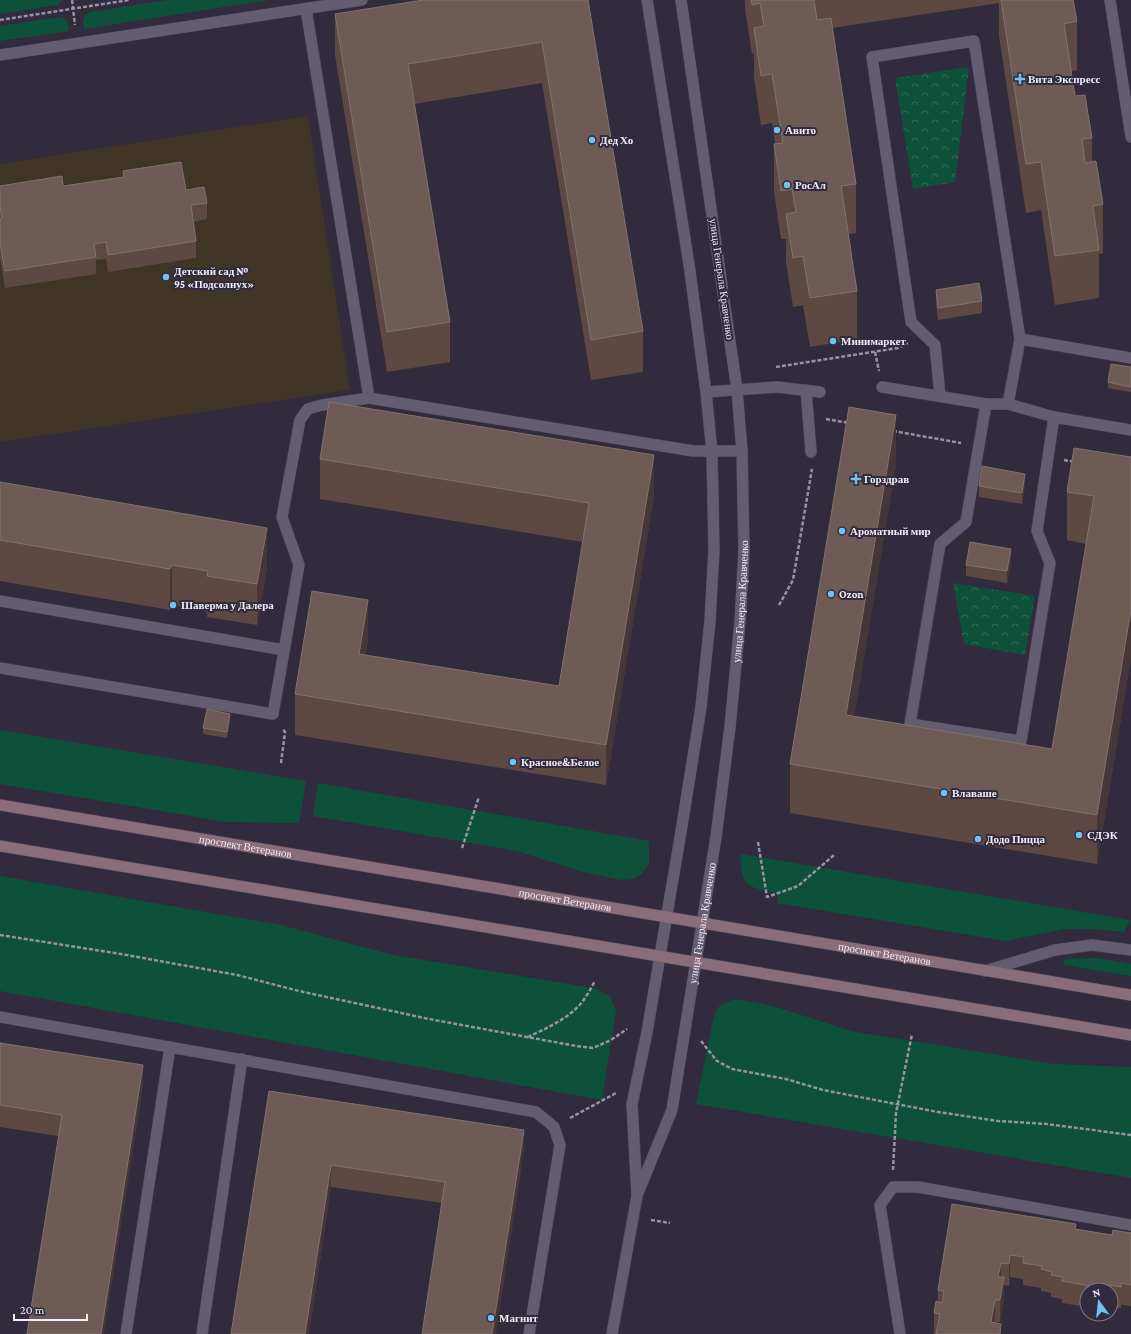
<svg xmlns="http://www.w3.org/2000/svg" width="1131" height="1334" viewBox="0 0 1131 1334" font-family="'Crimson Pro',serif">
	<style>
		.education { fill: #403425 }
		.grass { fill: #0e513a }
		.park { fill: url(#park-crowns) }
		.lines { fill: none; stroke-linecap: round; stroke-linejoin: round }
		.service-casing { stroke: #4e4757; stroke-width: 12 }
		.minor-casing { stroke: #4e4757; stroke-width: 12 }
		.secondary-casing { stroke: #4e4757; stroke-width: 12 }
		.path { stroke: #9893a1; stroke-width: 2.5; stroke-dasharray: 4 2; stroke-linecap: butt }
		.service { stroke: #645c71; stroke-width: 11 }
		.minor { stroke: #645c71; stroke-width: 11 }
		.secondary { stroke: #8b6d79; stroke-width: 11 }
		.wall { fill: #5e4942 }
		.shaded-wall { fill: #463638 }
		.building { fill: #6e5b55; stroke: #82726f }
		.poi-dot { fill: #72c1f5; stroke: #322b3d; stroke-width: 1.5 }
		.labels { text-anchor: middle; stroke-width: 4; stroke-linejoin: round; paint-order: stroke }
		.poi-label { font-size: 11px; font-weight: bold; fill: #f1edf9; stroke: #322b3d; text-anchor: start }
		.street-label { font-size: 11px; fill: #f1edf9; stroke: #322b3d }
	</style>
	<defs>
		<pattern id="park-crowns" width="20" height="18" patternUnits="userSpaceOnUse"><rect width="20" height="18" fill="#0e513a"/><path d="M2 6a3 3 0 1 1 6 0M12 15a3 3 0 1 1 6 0" fill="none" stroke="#326a57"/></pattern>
	</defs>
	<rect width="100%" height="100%" fill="#322b3d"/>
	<path class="education" d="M 308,116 L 350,390 L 0,442 L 0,164 Z"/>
	<path class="grass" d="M 0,0 L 63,0 L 57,5 L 0,14 Z
		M 167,0 L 269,0 L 84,29 L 83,21 L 85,15 L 90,12 Z
		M 60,17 C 67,19 68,23 69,31 L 0,41 L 0,26 Z
		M 0,730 L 306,781 L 299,823 L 226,822 L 0,784 Z
		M 318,783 L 649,841 L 649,864 L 642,874 L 634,879 L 621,880 L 583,872 L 517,851 L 313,816 Z
		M 741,854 L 1130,920 L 1124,932 L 1093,929 L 1065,929 L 1005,941 L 777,903 L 778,893 C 750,888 739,887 741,854 Z
		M 0,876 L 281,925 L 393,955 L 594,988 L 610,996 L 616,1011 L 602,1100 L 0,991 Z
		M 1097,958 L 1131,964 L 1131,976 L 1064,965 L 1063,962 L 1064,960 L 1066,959 Z
		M 735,999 L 773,1006 L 851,1031 L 1054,1064 L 1131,1067 L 1131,1178 L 696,1104 L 714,1015 L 720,1005 Z"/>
	<path class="park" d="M 969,67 L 955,182 L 913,189 L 895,78 Z
		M 953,583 L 1035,596 L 1025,655 L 964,644 Z"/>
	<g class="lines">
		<defs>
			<path id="service" d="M 1110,0 L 1131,137
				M 306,9 L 369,398 L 693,451 L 742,451
				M 1020,339 L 1131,358
				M 882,387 L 986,404 L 1008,404 L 1020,339 L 974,41 L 872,57 L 911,322 L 935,345 L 940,396
				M 806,390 L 811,452
				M 706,392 L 777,387 L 820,392
				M 986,404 L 966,522 L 940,544 L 910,724 L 1021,741 L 1050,563 L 1037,531 L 1054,417
				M 1008,404 L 1054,417 L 1131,430
				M 0,601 L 284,650
				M 0,668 L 273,714 L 299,565 L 282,517 L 300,420 L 308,409 L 322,405 L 369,398
				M 0,1017 L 536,1112 L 554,1127 L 560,1145 L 529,1334
				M 126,1334 L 170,1047
				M 202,1334 L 242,1059
				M 900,1334 L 880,1205 L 893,1187 L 918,1187 L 1131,1225"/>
			<g id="minor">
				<path d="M 0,55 L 362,0"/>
				<path d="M 985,971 L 1055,950 L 1092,945 L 1131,950"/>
				<path id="s1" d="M 638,1193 L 672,1110 L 716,837 L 730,727 L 740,622 L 744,550 L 742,451 L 737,390 L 681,0"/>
				<path d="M 612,1334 L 637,1196 L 632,1104 L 647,1032 L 681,832 L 701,707 L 710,621 L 714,550 L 712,452 L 706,392 L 689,264 L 647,0"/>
			</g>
			<g id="secondary">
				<path id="s2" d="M 0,805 L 1131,995"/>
				<path d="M 0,846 L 1131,1035"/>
			</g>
		</defs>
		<use href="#service" class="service-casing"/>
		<use href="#minor" class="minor-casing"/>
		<use href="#secondary" class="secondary-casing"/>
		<path class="path" d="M 72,0 L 75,25
			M 0,20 L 129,0
			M 875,352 L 879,371
			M 776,367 L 898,348 L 908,343
			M 826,419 L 849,423
			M 893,431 L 961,443
			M 1064,460 L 1075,462
			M 779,605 L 793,580 L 812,469
			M 281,763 L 285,732 L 283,729
			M 758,842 L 767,897 L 798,886 L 834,855
			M 462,848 L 479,797
			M 0,935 L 121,954 L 237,975 L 299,991 L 429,1019 L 576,1046 L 593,1048 L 611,1040 L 627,1029
			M 528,1037 C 545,1029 570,1018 582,1002 C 587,996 591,988 595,981
			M 701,1041 L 717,1061 L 732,1069 L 786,1079 L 823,1090 L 938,1112 L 998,1121 L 1047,1124 L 1131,1135
			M 570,1118 L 616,1093
			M 893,1170 L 896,1113 L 912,1034
			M 651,1220 L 670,1223"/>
		<use href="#service" class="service"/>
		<use href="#minor" class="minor"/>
		<use href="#secondary" class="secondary"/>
	</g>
	<path class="wall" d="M 588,0 L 643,331 L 643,372 L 591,380 L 542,83 L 414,104 L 450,322 L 450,362 L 387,372 L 335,55 L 335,14 Z
		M 745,0 L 1073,0 L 1077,21 L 1077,70 L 1071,71 L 1075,96 L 1092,138 L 1092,162 L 1103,204 L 1103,253 L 1099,254 L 1099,298 L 1055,305 L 1041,210 L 1026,213 L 999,36 L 999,3 L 832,28 L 856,184 L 856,233 L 848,234 L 857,291 L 857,339 L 810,347 L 803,305 L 793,307 L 786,262 L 786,239 L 781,239 L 774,192 L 774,144 L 775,143 L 772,123 L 761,125 L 754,77 L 754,53 L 752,54 L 745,8 Z
		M 123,171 L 186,190 L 207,203 L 207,219 L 193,222 L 196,241 L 196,258 L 108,272 L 106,259 L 96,260 L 96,274 L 5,288 L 0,258 L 0,186 L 63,186 L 123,177 Z
		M 936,290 L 982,301 L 982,313 L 938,320 L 936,302 Z
		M 1131,367 L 1131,392 L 1108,388 L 1108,382 Z
		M 1131,457 L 1131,658 L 1097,864 L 790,813 L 790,764 L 896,464 L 854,716 L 1052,749 L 1086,544 L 1067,540 L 1067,492 Z
		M 320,459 L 654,496 L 606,785 L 295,735 L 295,694 L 368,641 L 365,655 L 559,686 L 583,542 L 320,499 Z
		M 0,482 L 267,568 L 257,625 L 207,617 L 207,612 L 172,605 L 170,610 L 0,581 Z
		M 1025,485 L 1022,504 L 979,497 L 979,486 Z
		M 1011,560 L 1007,583 L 966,576 L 966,565 Z
		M 230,719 L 227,738 L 203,734 L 203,728 Z
		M 0,1043 L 143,1087 L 58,1136 L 0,1127 Z
		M 269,1091 L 524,1152 L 442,1203 L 331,1187 L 309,1334 L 231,1334 Z
		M 952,1204 L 1076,1229 L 1112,1235 L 1131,1233 L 1131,1306 L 1121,1305 L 1121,1308 L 1111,1307 L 1111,1290 L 1087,1290 L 1087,1307 L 1062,1303 L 1062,1299 L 1051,1297 L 1051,1293 L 1041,1291 L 1041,1288 L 1023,1285 L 1023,1279 L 1010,1277 L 1009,1286 L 1004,1285 L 1004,1299 L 1000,1322 L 995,1322 L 994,1323 L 1001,1334 L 934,1334 L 934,1313 L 938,1302 L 938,1290 Z"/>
	<path class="shaded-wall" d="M 896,415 L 896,464 L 846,764 L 846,715 Z
		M 654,455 L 654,496 L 606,785 L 606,745 Z
		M 1025,474 L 1025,485 L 1022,504 L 1022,493 Z
		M 267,528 L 267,568 L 257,625 L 257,584 Z
		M 1011,549 L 1011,560 L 1007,583 L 1007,571 Z
		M 172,565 L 172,605 L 170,610 L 170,569 Z
		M 368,600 L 368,641 L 359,694 L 359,654 Z
		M 1131,609 L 1131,658 L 1097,864 L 1097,815 Z
		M 230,714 L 230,719 L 227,738 L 227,732 Z
		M 143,1065 L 143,1087 L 104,1334 L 101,1334 Z
		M 524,1130 L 524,1152 L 496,1334 L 492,1334 Z
		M 331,1165 L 331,1187 L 309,1334 L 305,1334 Z
		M 1010,1255 L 1010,1277 L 1009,1286 L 1009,1264 Z
		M 1001,1263 L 1001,1285 L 998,1277 Z
		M 1004,1277 L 1004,1299 L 1000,1322 L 1000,1300 Z
		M 995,1300 L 995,1322 L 993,1334 L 991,1322 Z
		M 1001,1324 L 1001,1334 L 1000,1334 Z"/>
	<path class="building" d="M 423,0 L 588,0 L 643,331 L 591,340 L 542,42 L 408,64 L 450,322 L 387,332 L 335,14 Z
		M 751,0 L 814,0 L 817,20 L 831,18 L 856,184 L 841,186 L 857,291 L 810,298 L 803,256 L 793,258 L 786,214 L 796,212 L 792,189 L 781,191 L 774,144 L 783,143 L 772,74 L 761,76 L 754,28 L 764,26 L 760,3 L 752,5 Z
		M 1001,0 L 1073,0 L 1077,21 L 1064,24 L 1075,96 L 1085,95 L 1092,138 L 1082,139 L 1085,163 L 1096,161 L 1103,204 L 1093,206 L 1099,250 L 1055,256 L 1041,162 L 1026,164 Z
		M 181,162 L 186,190 L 204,187 L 207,203 L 191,205 L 196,241 L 108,255 L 106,242 L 94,244 L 96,257 L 5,271 L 0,242 L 0,219 L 2,218 L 0,207 L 0,186 L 62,176 L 63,186 L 124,177 L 123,171 Z
		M 979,283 L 982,301 L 938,308 L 936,290 Z
		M 1111,364 L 1131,367 L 1131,387 L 1108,382 Z
		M 329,402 L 654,455 L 606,745 L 295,694 L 312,591 L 368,600 L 359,654 L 559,686 L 589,503 L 320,459 Z
		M 849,407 L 896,415 L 846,715 L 1052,749 L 1094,496 L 1067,492 L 1074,448 L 1131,457 L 1131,609 L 1097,815 L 790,764 Z
		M 982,466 L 1025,474 L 1022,493 L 979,486 Z
		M 0,482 L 267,528 L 257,584 L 207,576 L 208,571 L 172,565 L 170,569 L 0,540 Z
		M 970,542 L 1011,549 L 1007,571 L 966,565 Z
		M 207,709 L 230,714 L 227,732 L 203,728 Z
		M 0,1043 L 143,1065 L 101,1334 L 27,1334 L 62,1115 L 0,1105 Z
		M 269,1091 L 524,1130 L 492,1334 L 422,1334 L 445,1182 L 331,1165 L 305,1334 L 231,1334 Z
		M 952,1204 L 1076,1224 L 1075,1229 L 1112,1235 L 1113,1230 L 1131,1233 L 1131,1285 L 1121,1283 L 1121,1287 L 1109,1285 L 1109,1289 L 1062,1281 L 1063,1277 L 1051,1275 L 1052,1272 L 1041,1269 L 1042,1266 L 1023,1263 L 1024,1257 L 1010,1255 L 1009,1264 L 1001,1263 L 998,1277 L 1004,1277 L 1000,1300 L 995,1300 L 991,1322 L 1001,1324 L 1000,1334 L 936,1334 L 940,1314 L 934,1313 L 936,1301 L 942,1303 L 944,1291 L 938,1290 Z"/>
	<g class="poi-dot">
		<path d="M1018 73h4v4h4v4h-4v4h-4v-4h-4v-4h4z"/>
		<circle cx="777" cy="130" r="4"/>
		<circle cx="592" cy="140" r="4"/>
		<circle cx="787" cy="185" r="4"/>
		<circle cx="166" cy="277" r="4"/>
		<circle cx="833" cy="341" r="4"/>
		<path d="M854 473h4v4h4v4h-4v4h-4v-4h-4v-4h4z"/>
		<circle cx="842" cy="531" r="4"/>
		<circle cx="831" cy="594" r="4"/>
		<circle cx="173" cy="605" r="4"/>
		<circle cx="513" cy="762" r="4"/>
		<circle cx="944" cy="793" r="4"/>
		<circle cx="1079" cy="835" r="4"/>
		<circle cx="978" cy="839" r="4"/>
		<circle cx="491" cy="1318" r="4"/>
	</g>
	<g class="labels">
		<g class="poi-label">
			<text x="1028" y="83">Вита Экспресс</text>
			<text x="785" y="134">Авито</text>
			<text x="600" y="144">Дед Хо</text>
			<text x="795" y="189">РосАл</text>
			<text x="174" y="275">Детский сад №<tspan x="174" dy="13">95 «Подсолнух»</tspan></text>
			<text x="841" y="345">Минимаркет</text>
			<text x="864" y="483">Горздрав</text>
			<text x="850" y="535">Ароматный мир</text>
			<text x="839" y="598">Ozon</text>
			<text x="181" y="609">Шаверма у Далера</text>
			<text x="521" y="766">Красное&amp;Белое</text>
			<text x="952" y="797">Влаваше</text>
			<text x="1087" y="839">СДЭК</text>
			<text x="986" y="843">Додо Пицца</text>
			<text x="499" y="1322">Магнит</text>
		</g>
		<g class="street-label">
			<text transform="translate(722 279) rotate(82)" y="4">улица Генерала Кравченко</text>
			<text dy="4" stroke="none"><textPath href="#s1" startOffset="603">улица Генерала Кравченко</textPath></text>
			<text dy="4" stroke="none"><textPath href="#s2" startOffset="249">проспект Ветеранов</textPath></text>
			<text dy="4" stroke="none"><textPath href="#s2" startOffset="573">проспект Ветеранов</textPath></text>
			<text dy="4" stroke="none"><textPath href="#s1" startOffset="279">улица Генерала Кравченко</textPath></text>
			<text dy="4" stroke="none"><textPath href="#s2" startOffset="897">проспект Ветеранов</textPath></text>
		</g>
	</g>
	<g transform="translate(1099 1302) rotate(345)"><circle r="19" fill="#322b3d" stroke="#7e7988"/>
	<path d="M0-3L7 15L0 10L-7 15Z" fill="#72c1f5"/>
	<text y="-6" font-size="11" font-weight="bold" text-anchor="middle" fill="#f1edf9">N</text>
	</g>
	<path d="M14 1314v6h73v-6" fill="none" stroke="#f1edf9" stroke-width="2"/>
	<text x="20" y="1314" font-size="12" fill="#f1edf9" stroke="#322b3d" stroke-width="3" paint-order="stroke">20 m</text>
</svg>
